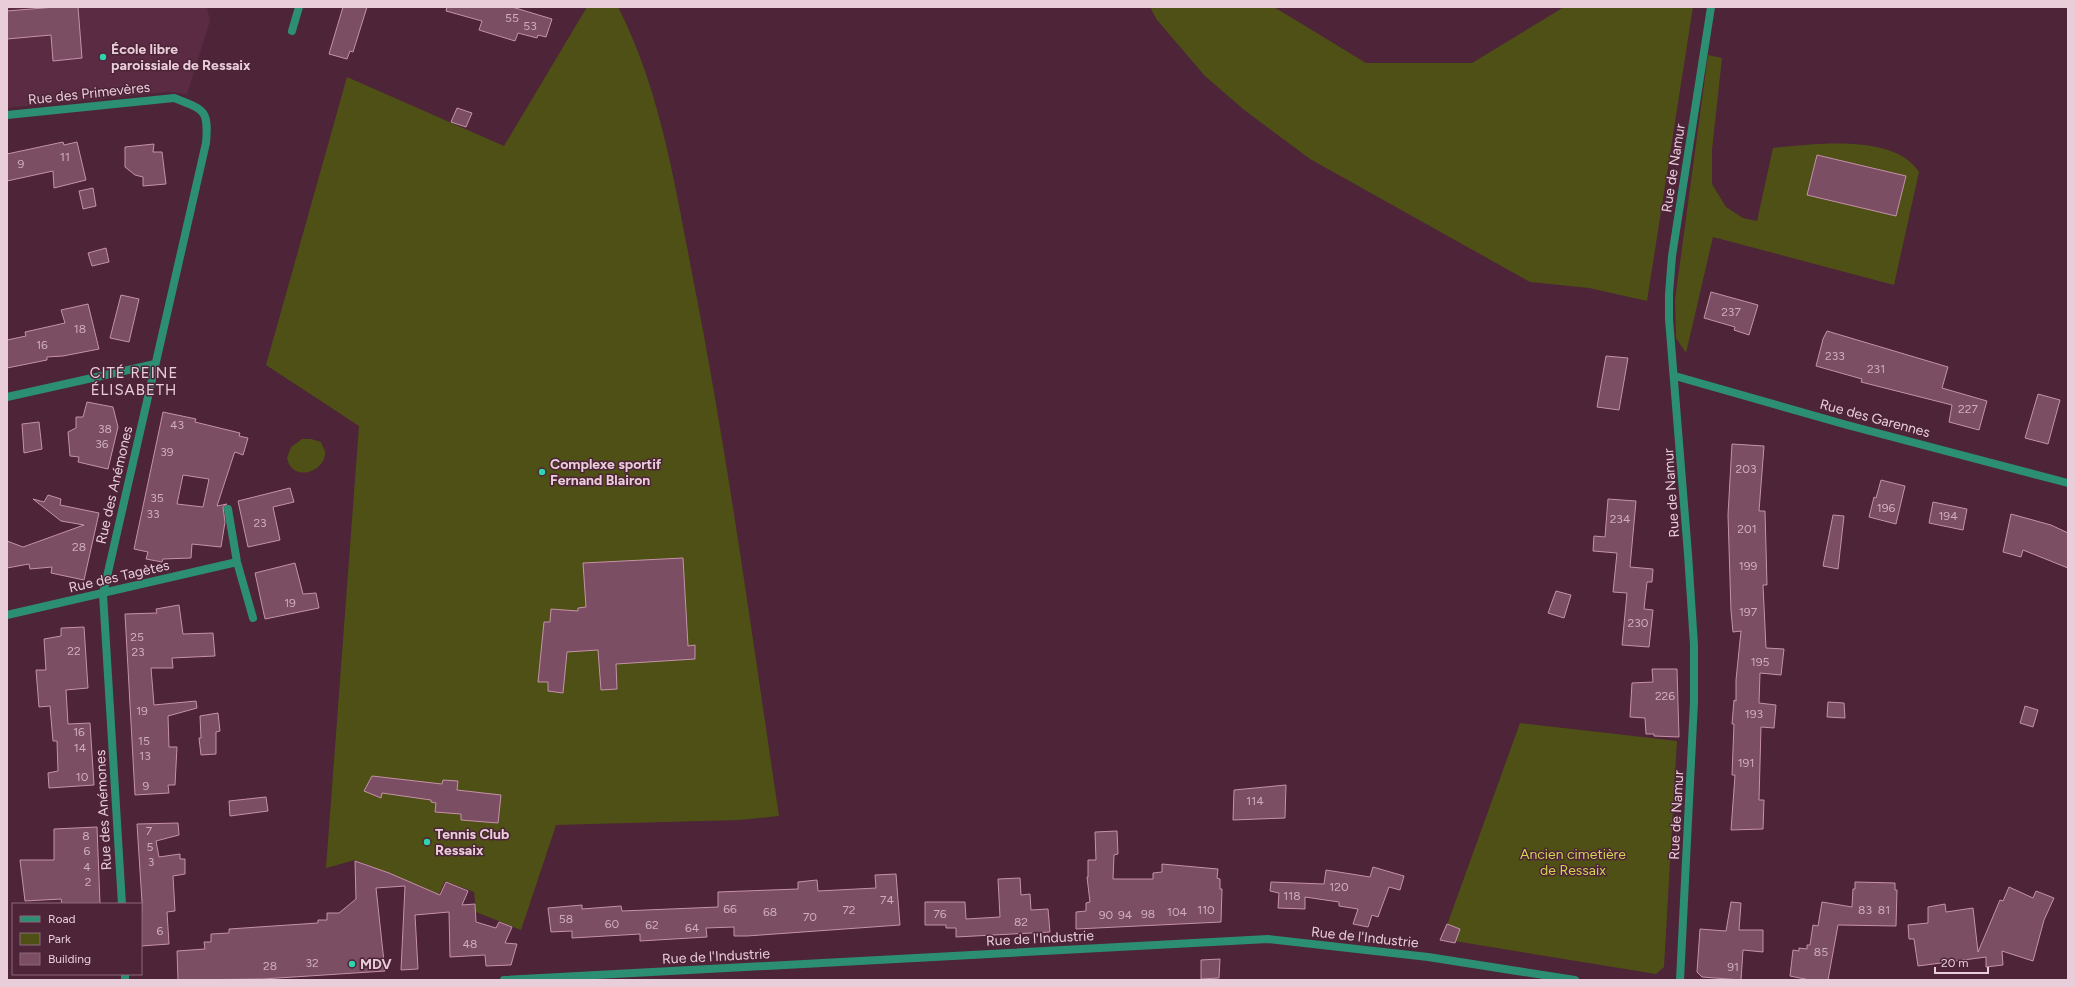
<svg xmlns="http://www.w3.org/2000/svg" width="2075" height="987" viewBox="0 0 2075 987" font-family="Figtree,sans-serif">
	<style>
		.built { fill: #5b2b43 }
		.green { fill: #4e5016 }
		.building { fill: #7c4e63; stroke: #c592a9; fill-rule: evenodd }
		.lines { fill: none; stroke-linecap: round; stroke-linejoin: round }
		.minor { stroke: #2c8e73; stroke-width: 8 }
		.tertiary { stroke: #2c8e73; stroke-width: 8 }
		.poi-dot { fill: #2ed4ab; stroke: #4d2438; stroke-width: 1.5 }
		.labels { text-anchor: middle; stroke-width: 3; stroke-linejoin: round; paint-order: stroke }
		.number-label { font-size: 12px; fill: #ceadbc }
		.poi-label { font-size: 14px; font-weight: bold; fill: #e9cdd9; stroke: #4d2438; text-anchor: start }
		.street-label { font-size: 14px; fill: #e9cdd9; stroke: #4d2438 }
		.park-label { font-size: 14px; fill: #d1d44f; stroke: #4d2438 }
		.neighbourhood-label { font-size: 15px; letter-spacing: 1px; fill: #e9cdd9; stroke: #4d2438 }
	</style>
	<rect width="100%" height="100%" fill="#4d2438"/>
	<path class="built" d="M 7,7 L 207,7 L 210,21 L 187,94 L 169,92 L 7,108 Z"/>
	<path class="green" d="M 587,7 L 618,7 C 661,91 675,186 693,278 C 728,456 752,636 779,816 L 739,820 L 556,825 L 521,930 L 476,912 L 474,892 L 445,881 L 439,894 L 355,860 L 326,868 L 359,426 L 266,365 L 347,77 L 504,146 Z
		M 1150,7 L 1274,7 L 1366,63 L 1472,63 L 1564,7 L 1693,7 L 1647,301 L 1589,288 L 1530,282 L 1310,159 L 1243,109 L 1205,76 L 1157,20 Z
		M 1708,55 L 1722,58 L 1712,150 L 1712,184 L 1726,207 L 1743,218 L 1757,221 L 1773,148 C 1813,144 1895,133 1919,172 L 1894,285 L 1713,237 L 1686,353 L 1676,338 L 1675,300 Z
		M 302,439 L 311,439 L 321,442 C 322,445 324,449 325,451 C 327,468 302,480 291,467 C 289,465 288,461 287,458 L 291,447 Z
		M 1520,723 L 1677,741 L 1664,967 L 1656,974 L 1442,939 Z"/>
	<path class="building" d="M 55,7 L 78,7 L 82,58 L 53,61 L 51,35 L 7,39 L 7,11 Z
		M 343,7 L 367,7 L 353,52 L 350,51 L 347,59 L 329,54 Z
		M 447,7 L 512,7 L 552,19 L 546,37 L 538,35 L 537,38 L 518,33 L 515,41 L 479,30 L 482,21 L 446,11 Z
		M 457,108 L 472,113 L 466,127 L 451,122 Z
		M 63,142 L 64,145 L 77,142 L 86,180 L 54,188 L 53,171 L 7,181 L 7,154 Z
		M 154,144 L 153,152 L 162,152 L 166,184 L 143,186 L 143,177 L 135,175 L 125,167 L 125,147 Z
		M 1817,155 L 1906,176 L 1896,216 L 1807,195 Z
		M 93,188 L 96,206 L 83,209 L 79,191 Z
		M 106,248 L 109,262 L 92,266 L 88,253 Z
		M 1711,292 L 1758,305 L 1749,335 L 1734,330 L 1735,327 L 1704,318 Z
		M 121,295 L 139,299 L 129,342 L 110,338 Z
		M 88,304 L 99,349 L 63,356 L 47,357 L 47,360 L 7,368 L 7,340 L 26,336 L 25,332 L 65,323 L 61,310 Z
		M 1827,331 L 1948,367 L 1942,388 L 1987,401 L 1979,430 L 1949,422 L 1952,405 L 1861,382 L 1862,379 L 1816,366 L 1823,339 Z
		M 1606,356 L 1628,358 L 1619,410 L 1597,407 Z
		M 2038,394 L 2060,400 L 2048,444 L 2025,438 Z
		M 87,402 L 113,407 L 118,427 L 108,469 L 78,462 L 79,457 L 70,456 L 68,432 L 76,428 L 76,417 L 83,417 Z
		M 163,412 L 196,419 L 195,422 L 240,433 L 239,436 L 248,438 L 243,455 L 235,452 L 234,454 L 217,506 L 227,504 L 223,507 L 225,522 L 221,547 L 192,544 L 191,558 L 163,559 L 162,562 L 146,559 L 148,552 L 134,549 ZM 183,475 L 209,479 L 203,507 L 177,504 Z
		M 39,422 L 42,449 L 24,453 L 22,424 Z
		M 1732,444 L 1764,446 L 1759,511 L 1765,511 L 1767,585 L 1763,585 L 1766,648 L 1784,649 L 1781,675 L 1760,673 L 1759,703 L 1776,705 L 1774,728 L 1761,727 L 1759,800 L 1764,800 L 1763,829 L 1731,830 L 1735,775 L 1732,775 L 1734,724 L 1732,724 L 1734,700 L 1736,701 L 1736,680 L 1741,631 L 1733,632 L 1731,611 L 1728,515 Z
		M 1881,480 L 1905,486 L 1896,524 L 1869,517 L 1874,497 L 1876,498 Z
		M 290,488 L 294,502 L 273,507 L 280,540 L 248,547 L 238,501 Z
		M 48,495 L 61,499 L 60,505 L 99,513 L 84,580 L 51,573 L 52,567 L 30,569 L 29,564 L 7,568 L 7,541 L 23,547 L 84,525 L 61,521 L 33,499 L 44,502 Z
		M 1608,499 L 1636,501 L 1630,567 L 1653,569 L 1652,582 L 1647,582 L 1644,609 L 1653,610 L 1649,647 L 1622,645 L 1627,593 L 1613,592 L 1617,553 L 1593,551 L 1594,536 L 1605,537 Z
		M 1933,502 L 1967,509 L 1963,530 L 1929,523 Z
		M 2011,514 L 2051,525 L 2068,533 L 2068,568 L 2023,550 L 2021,557 L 2003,552 Z
		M 1833,515 L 1844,516 L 1838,569 L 1823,566 Z
		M 683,558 L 688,646 L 695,645 L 695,659 L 616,664 L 617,689 L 601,690 L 598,650 L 567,652 L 563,693 L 548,691 L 548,682 L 538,682 L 544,622 L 550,622 L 551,609 L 578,611 L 578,608 L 586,607 L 583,563 Z
		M 295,563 L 303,594 L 316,593 L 319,608 L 265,619 L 255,573 Z
		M 1556,591 L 1571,595 L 1564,618 L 1548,613 Z
		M 179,605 L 183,634 L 213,633 L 215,656 L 172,658 L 173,668 L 151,668 L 154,705 L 196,701 L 197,708 L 168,716 L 169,747 L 177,747 L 175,785 L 168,785 L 169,793 L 135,795 L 125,614 L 157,613 L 156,609 Z
		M 84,627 L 88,688 L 66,690 L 68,724 L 90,723 L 94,785 L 49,788 L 48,773 L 58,771 L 57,741 L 53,741 L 50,706 L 39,707 L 36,670 L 46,670 L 44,639 L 61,636 L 61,628 Z
		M 1652,669 L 1677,669 L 1679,737 L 1654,736 L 1654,734 L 1646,734 L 1645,718 L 1630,717 L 1632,683 L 1653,682 Z
		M 1828,702 L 1844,703 L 1845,718 L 1827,717 Z
		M 2025,706 L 2038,710 L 2033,727 L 2020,723 Z
		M 218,713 L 220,731 L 216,732 L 216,754 L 201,755 L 199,738 L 201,738 L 200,716 Z
		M 372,776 L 442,784 L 443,780 L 458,781 L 457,790 L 501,795 L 498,823 L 461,820 L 461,814 L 435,812 L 436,803 L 431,802 L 431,800 L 382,793 L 381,798 L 364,791 Z
		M 1286,785 L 1285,818 L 1233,820 L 1234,790 Z
		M 266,797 L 268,811 L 230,816 L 229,801 Z
		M 178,823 L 179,835 L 156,841 L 159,857 L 180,854 L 180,859 L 185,859 L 185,874 L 173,876 L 175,911 L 167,912 L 169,944 L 141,946 L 142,902 L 137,824 Z
		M 97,827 L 100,904 L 62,904 L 61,899 L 25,901 L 20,860 L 54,860 L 54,829 Z
		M 1117,831 L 1118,854 L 1114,855 L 1113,879 L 1153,879 L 1153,873 L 1162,872 L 1162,864 L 1218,869 L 1217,878 L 1220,879 L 1220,889 L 1222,889 L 1221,922 L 1076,929 L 1076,912 L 1086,911 L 1086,903 L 1090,902 L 1087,877 L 1088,877 L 1088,860 L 1096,860 L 1095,832 Z
		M 355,861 L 389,873 L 440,895 L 446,882 L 468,891 L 462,905 L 475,904 L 476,922 L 496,928 L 499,922 L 512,927 L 505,943 L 517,944 L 511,965 L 486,966 L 485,955 L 450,957 L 449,912 L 415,915 L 418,969 L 401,970 L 405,886 L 376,888 L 385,971 L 263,979 L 178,980 L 177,951 L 205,949 L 204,942 L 211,942 L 211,934 L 229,933 L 229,929 L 318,923 L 318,920 L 327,920 L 327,913 L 339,913 L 356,899 Z
		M 1373,867 L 1404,876 L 1400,890 L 1389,887 L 1378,917 L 1372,915 L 1368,927 L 1353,924 L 1358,909 L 1339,906 L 1339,902 L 1305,897 L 1305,909 L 1278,908 L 1279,893 L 1270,891 L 1271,882 L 1324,884 L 1326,870 L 1370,877 Z
		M 896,874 L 900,925 L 747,936 L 734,936 L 734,927 L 706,928 L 707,937 L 640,941 L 640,934 L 572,938 L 572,931 L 551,932 L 548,908 L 582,905 L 582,909 L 621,906 L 622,911 L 718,907 L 718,892 L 798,889 L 798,882 L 817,880 L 818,891 L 876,888 L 875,875 Z
		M 1020,878 L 1021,895 L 1030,894 L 1031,910 L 1048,909 L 1050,932 L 956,937 L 956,928 L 946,928 L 946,925 L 925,925 L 925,902 L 965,902 L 966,919 L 1000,917 L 998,879 Z
		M 1855,882 L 1895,883 L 1895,890 L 1897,890 L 1896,926 L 1838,925 L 1828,980 L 1810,980 L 1790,976 L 1793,950 L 1799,951 L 1799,948 L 1807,949 L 1807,945 L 1810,945 L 1813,925 L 1818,926 L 1822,902 L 1852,907 L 1853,889 L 1855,889 Z
		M 2009,887 L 2033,898 L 2036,891 L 2054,898 L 2044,920 L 2033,961 L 2002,951 L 2003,965 L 1986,967 L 1986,957 L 1918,966 L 1914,939 L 1909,939 L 1908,925 L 1928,923 L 1928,907 L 1945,904 L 1946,912 L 1973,908 L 1978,952 L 2000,900 L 2003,901 Z
		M 1731,902 L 1741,903 L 1739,930 L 1763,930 L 1763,952 L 1743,950 L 1741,980 L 1702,977 L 1697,972 L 1700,929 L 1726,931 Z
		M 1447,924 L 1460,929 L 1455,943 L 1440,940 Z
		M 1220,959 L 1219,978 L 1201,979 L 1201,960 Z"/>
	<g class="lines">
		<path class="minor" d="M 292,31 L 299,7
			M 7,115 L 174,98 C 204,110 209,109 206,143 L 103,594 L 122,904
			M 1675,376 L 1847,425 L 2068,483
			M 7,397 L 155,364
			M 228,509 L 237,562 L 253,618
			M 7,615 L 237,562
			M 125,974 L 125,980
			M 1680,980 L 1694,702 L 1694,645 L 1688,554 L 1669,319 L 1669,294 L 1672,256 L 1711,7"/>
		<path class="tertiary" d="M 504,980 L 1268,939 L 1428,957 L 1575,980"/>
	</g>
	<g class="poi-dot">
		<circle cx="103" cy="57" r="4"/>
		<circle cx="542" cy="472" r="4"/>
		<circle cx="427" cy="842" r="4"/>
		<circle cx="352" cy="964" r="4"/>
	</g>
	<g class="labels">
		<g class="number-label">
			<text x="512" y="22">55</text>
			<text x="530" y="30">53</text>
			<text x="65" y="161">11</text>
			<text x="21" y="168">9</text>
			<text x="1731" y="316">237</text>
			<text x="80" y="333">18</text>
			<text x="42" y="349">16</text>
			<text x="1835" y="360">233</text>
			<text x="1876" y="373">231</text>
			<text x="1968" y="413">227</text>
			<text x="177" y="429">43</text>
			<text x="105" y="433">38</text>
			<text x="102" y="448">36</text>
			<text x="167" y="456">39</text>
			<text x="1746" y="473">203</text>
			<text x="157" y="502">35</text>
			<text x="1886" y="512">196</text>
			<text x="153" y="518">33</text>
			<text x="1948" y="520">194</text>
			<text x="1620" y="523">234</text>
			<text x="260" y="527">23</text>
			<text x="1747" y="533">201</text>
			<text x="79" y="551">28</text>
			<text x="1748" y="570">199</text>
			<text x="290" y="607">19</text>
			<text x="1748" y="616">197</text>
			<text x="1638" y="627">230</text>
			<text x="137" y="641">25</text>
			<text x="74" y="655">22</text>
			<text x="138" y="656">23</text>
			<text x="1760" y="666">195</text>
			<text x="1665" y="700">226</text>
			<text x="142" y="715">19</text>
			<text x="1754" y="718">193</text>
			<text x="79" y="736">16</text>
			<text x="144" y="745">15</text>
			<text x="80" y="752">14</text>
			<text x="145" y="760">13</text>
			<text x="1746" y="767">191</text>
			<text x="82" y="781">10</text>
			<text x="146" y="790">9</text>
			<text x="1255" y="805">114</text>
			<text x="149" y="835">7</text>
			<text x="86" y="840">8</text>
			<text x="150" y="851">5</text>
			<text x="87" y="855">6</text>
			<text x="151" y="866">3</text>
			<text x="87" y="871">4</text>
			<text x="88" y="886">2</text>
			<text x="1339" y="891">120</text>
			<text x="1292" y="900">118</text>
			<text x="887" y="904">74</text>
			<text x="730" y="913">66</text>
			<text x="849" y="914">72</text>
			<text x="1206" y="914">110</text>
			<text x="1865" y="914">83</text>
			<text x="1884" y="914">81</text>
			<text x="770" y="916">68</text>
			<text x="1177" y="916">104</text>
			<text x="940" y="918">76</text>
			<text x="1148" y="918">98</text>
			<text x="1106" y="919">90</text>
			<text x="1125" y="919">94</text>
			<text x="810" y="921">70</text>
			<text x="566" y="923">58</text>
			<text x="1021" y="926">82</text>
			<text x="612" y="928">60</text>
			<text x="652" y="929">62</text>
			<text x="692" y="932">64</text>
			<text x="160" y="935">6</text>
			<text x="470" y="948">48</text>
			<text x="1821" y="956">85</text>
			<text x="312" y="967">32</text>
			<text x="270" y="970">28</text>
			<text x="1733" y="971">91</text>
		</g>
		<g class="poi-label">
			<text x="111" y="54">École libre<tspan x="111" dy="16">paroissiale de Ressaix</tspan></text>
			<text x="550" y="469">Complexe sportif<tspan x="550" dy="16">Fernand Blairon</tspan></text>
			<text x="435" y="839">Tennis Club<tspan x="435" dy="16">Ressaix</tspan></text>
			<text x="360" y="969">MDV</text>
		</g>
		<g class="street-label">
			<text transform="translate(89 93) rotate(-6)" y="5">Rue des Primevères</text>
			<text transform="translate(1673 168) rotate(-81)" y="5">Rue de Namur</text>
			<text transform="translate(1875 418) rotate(15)" y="5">Rue des Garennes</text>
			<text transform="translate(114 485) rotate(-77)" y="5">Rue des Anémones</text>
			<text transform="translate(1671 493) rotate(-94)" y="5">Rue de Namur</text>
			<text transform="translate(119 576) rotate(-13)" y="5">Rue des Tagètes</text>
			<text transform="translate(103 810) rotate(-93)" y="5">Rue des Anémones</text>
			<text transform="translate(1676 815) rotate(-87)" y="5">Rue de Namur</text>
			<text transform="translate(1365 937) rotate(6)" y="5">Rue de l'Industrie</text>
			<text transform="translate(1040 938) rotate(-3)" y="5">Rue de l'Industrie</text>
			<text transform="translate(716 956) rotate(-3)" y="5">Rue de l'Industrie</text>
		</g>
		<g class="park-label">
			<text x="1573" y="859">Ancien cimetière<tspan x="1573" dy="16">de Ressaix</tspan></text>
		</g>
		<g class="neighbourhood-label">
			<text x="134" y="378">CITÉ REINE<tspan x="134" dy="17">ÉLISABETH</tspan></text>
		</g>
	</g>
	<rect width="2075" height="987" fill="none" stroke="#e9cdd9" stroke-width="16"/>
	<rect x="12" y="903" width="130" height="72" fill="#4d2438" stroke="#8b6878"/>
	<rect x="20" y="916" width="20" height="6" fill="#2c8e73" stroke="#8b6878"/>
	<text x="48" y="923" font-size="12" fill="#e9cdd9">Road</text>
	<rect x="20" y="933" width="20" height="12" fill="#4e5016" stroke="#8b6878"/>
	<text x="48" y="943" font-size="12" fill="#e9cdd9">Park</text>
	<rect x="20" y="953" width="20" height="12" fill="#7c4e63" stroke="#8b6878"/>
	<text x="48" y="963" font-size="12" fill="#e9cdd9">Building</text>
	<path d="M1935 967v6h53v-6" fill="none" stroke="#e9cdd9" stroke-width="2"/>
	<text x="1941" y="967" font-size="12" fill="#e9cdd9" stroke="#4d2438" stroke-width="3" paint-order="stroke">20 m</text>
</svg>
